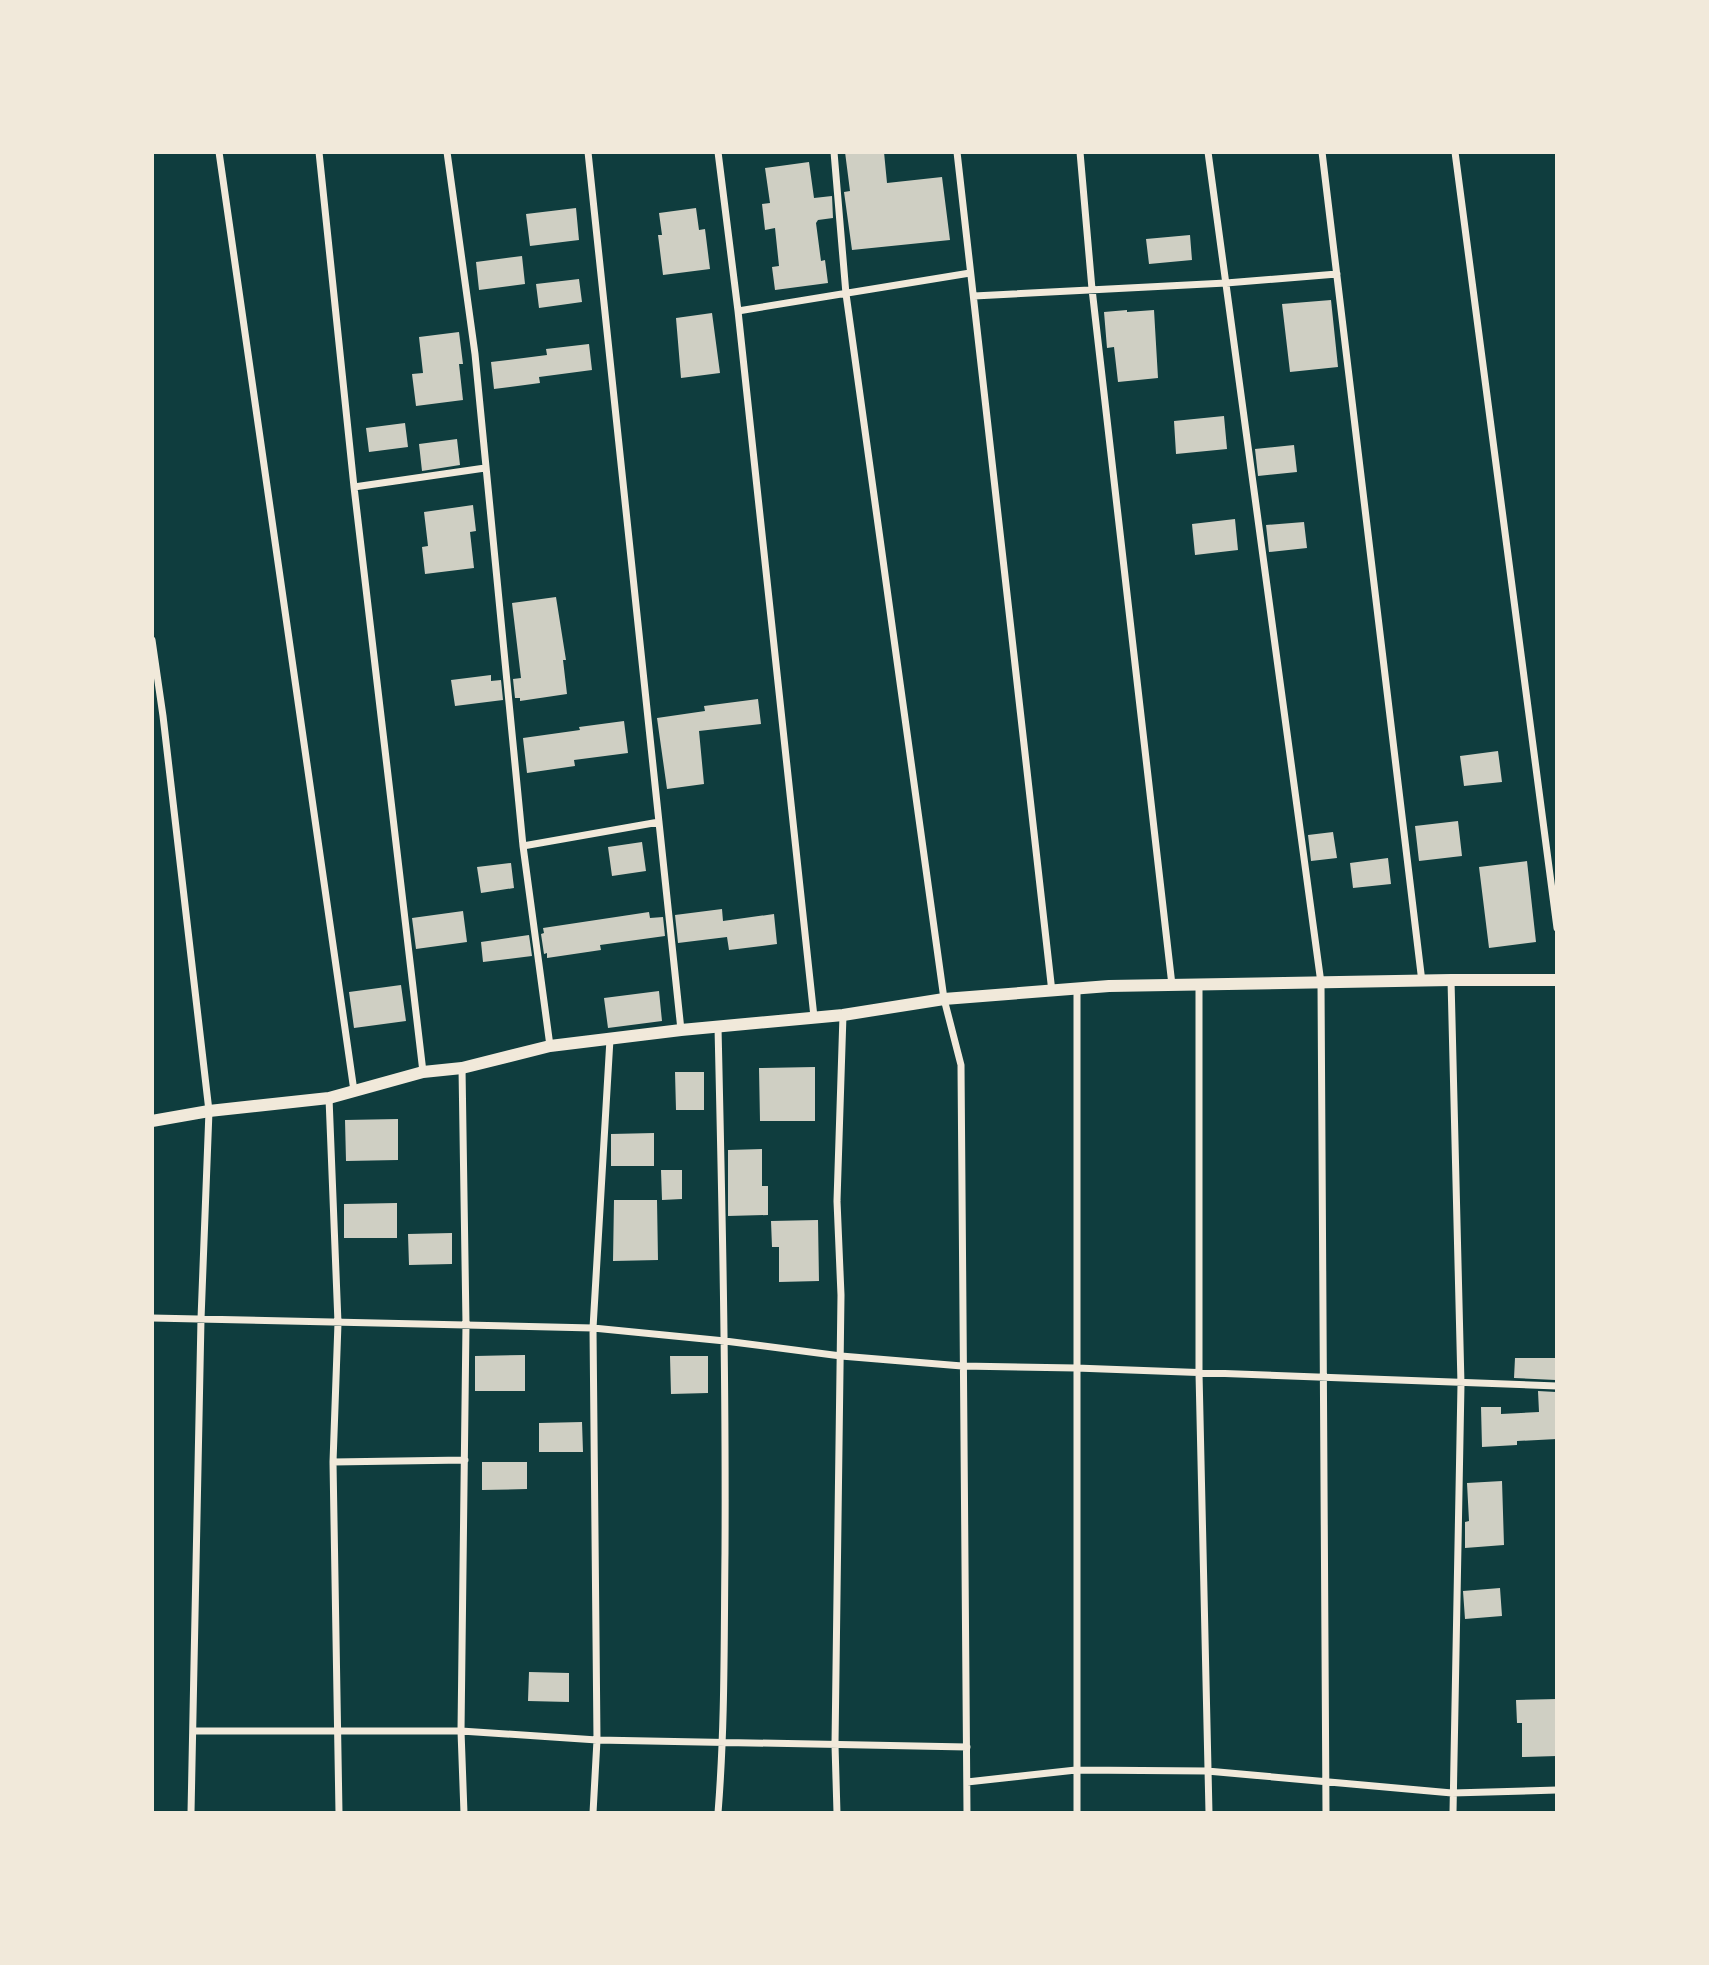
<svg xmlns="http://www.w3.org/2000/svg" width="1709" height="1965" viewBox="0 0 1709 1965" font-family="Quicksand,sans-serif">
	<style>
		.building { fill: #cfcfc3 }
		.lines { fill: none; stroke-linecap: round; stroke-linejoin: round }
		.minor { stroke: #f1e9da; stroke-width: 7 }
		.tertiary { stroke: #f1e9da; stroke-width: 12 }
	</style>
	<rect width="100%" height="100%" fill="#0f3d3e"/>
	<path class="building" d="M 845,152 L 884,152 L 887,183 L 942,177 L 950,240 L 852,250 L 844,192 L 850,191 Z
		M 809,162 L 814,198 L 832,196 L 833,218 L 818,220 L 816,223 L 821,261 L 825,260 L 828,283 L 775,290 L 772,267 L 779,266 L 775,228 L 765,230 L 762,204 L 770,203 L 765,168 Z
		M 576,208 L 579,240 L 530,246 L 526,214 Z
		M 696,208 L 699,230 L 705,229 L 710,269 L 663,275 L 658,235 L 662,235 L 659,213 Z
		M 1190,235 L 1192,260 L 1149,264 L 1146,239 Z
		M 522,256 L 525,284 L 479,290 L 476,262 Z
		M 579,279 L 582,302 L 539,308 L 536,284 Z
		M 1331,300 L 1338,367 L 1290,372 L 1282,304 Z
		M 1127,310 L 1127,312 L 1154,310 L 1158,378 L 1118,382 L 1114,347 L 1107,348 L 1104,312 Z
		M 712,313 L 720,373 L 681,378 L 676,318 Z
		M 459,332 L 463,364 L 459,364 L 463,400 L 416,406 L 412,374 L 423,373 L 419,337 Z
		M 589,344 L 592,370 L 539,377 L 540,383 L 494,389 L 491,362 L 547,355 L 546,349 Z
		M 1224,416 L 1227,449 L 1176,454 L 1174,421 Z
		M 405,423 L 408,447 L 369,452 L 366,428 Z
		M 457,439 L 460,465 L 422,471 L 419,444 Z
		M 1294,445 L 1297,472 L 1258,476 L 1255,449 Z
		M 473,505 L 476,531 L 470,532 L 474,568 L 425,574 L 422,547 L 428,546 L 424,512 Z
		M 1235,519 L 1238,550 L 1195,555 L 1192,524 Z
		M 1304,522 L 1307,548 L 1269,552 L 1266,525 Z
		M 556,597 L 566,660 L 563,660 L 567,694 L 520,701 L 520,698 L 515,698 L 513,679 L 521,678 L 512,603 Z
		M 491,675 L 491,681 L 501,680 L 503,700 L 455,706 L 451,680 Z
		M 758,699 L 761,724 L 699,731 L 704,784 L 667,789 L 657,718 L 705,711 L 704,706 Z
		M 624,721 L 628,753 L 574,760 L 575,766 L 527,773 L 523,738 L 580,730 L 579,727 Z
		M 1498,751 L 1502,782 L 1464,786 L 1460,756 Z
		M 1458,821 L 1462,856 L 1419,861 L 1415,826 Z
		M 1333,832 L 1337,858 L 1311,861 L 1308,835 Z
		M 642,842 L 646,871 L 612,876 L 608,847 Z
		M 1388,858 L 1391,884 L 1353,888 L 1350,863 Z
		M 1527,861 L 1536,942 L 1489,948 L 1479,867 Z
		M 511,863 L 514,888 L 481,893 L 477,867 Z
		M 722,909 L 723,921 L 774,914 L 777,944 L 729,950 L 727,937 L 678,943 L 675,915 Z
		M 463,911 L 467,942 L 416,949 L 412,918 Z
		M 649,912 L 650,918 L 663,917 L 665,936 L 600,945 L 601,950 L 547,958 L 547,953 L 544,954 L 541,934 L 544,933 L 543,928 Z
		M 529,935 L 532,956 L 483,962 L 481,942 Z
		M 401,985 L 406,1021 L 354,1028 L 349,992 Z
		M 659,991 L 662,1021 L 608,1028 L 604,998 Z
		M 815,1067 L 815,1121 L 760,1121 L 759,1068 Z
		M 675,1072 L 704,1072 L 704,1110 L 676,1110 Z
		M 398,1119 L 398,1160 L 346,1161 L 345,1120 Z
		M 654,1133 L 654,1166 L 611,1166 L 611,1134 Z
		M 762,1149 L 762,1186 L 768,1186 L 768,1215 L 728,1216 L 728,1150 Z
		M 661,1170 L 682,1170 L 682,1199 L 662,1200 Z
		M 614,1200 L 657,1200 L 658,1260 L 613,1261 Z
		M 397,1203 L 397,1238 L 344,1238 L 344,1204 Z
		M 818,1220 L 819,1281 L 779,1282 L 779,1247 L 772,1247 L 771,1221 Z
		M 452,1233 L 452,1264 L 409,1265 L 408,1234 Z
		M 525,1355 L 525,1391 L 475,1391 L 475,1356 Z
		M 670,1356 L 708,1356 L 708,1393 L 671,1394 Z
		M 1515,1358 L 1557,1358 L 1556,1380 L 1514,1378 Z
		M 1538,1391 L 1556,1392 L 1557,1439 L 1517,1441 L 1517,1445 L 1482,1447 L 1481,1407 L 1501,1407 L 1501,1414 L 1539,1412 Z
		M 582,1422 L 583,1452 L 539,1452 L 539,1423 Z
		M 482,1462 L 527,1462 L 527,1489 L 482,1490 Z
		M 1502,1481 L 1504,1545 L 1465,1548 L 1465,1522 L 1469,1521 L 1467,1483 Z
		M 1500,1588 L 1502,1616 L 1465,1619 L 1463,1591 Z
		M 529,1672 L 569,1673 L 569,1702 L 528,1701 Z
		M 1557,1699 L 1557,1756 L 1522,1757 L 1522,1723 L 1517,1723 L 1516,1700 Z"/>
	<g class="lines">
		<path class="minor" d="M 219,152 L 354,1091
			M 319,152 L 354,487 L 423,1072
			M 447,152 L 475,354 L 523,846 L 550,1046
			M 588,152 L 681,1030
			M 718,152 L 738,311 L 814,1017
			M 834,152 L 846,294 L 944,999 L 961,1065 L 967,1813
			M 957,152 L 1052,992
			M 1080,152 L 1092,289 L 1172,985
			M 1208,152 L 1321,983 L 1326,1813
			M 1322,152 L 1422,982
			M 1455,152 L 1557,928
			M 974,296 L 1226,283 L 1337,274
			M 738,311 L 970,273
			M 354,487 L 485,468
			M 152,640 L 163,716 L 209,1111 L 201,1319 L 191,1813
			M 523,846 L 659,822
			M 1451,980 L 1461,1384 L 1453,1813
			M 1199,985 L 1199,1373 L 1209,1813
			M 718,1027 C 722,1202 726,1377 725,1553 C 724,1640 725,1726 718,1813
			M 462,1068 L 466,1324 L 461,1731 L 464,1813
			M 329,1098 L 338,1323 L 333,1462 L 339,1813
			M 152,1318 L 593,1328 L 725,1341 L 841,1356 L 962,1366 L 1076,1368 L 1557,1386
			M 333,1462 L 465,1460
			M 194,1731 L 461,1731 L 597,1740 L 967,1747
			M 967,1782 L 1076,1770 L 1207,1771 L 1452,1793 L 1557,1790
			M 593,1813 L 597,1740 L 593,1328 L 610,1039
			M 837,1813 L 835,1745 L 841,1295 L 837,1201 L 843,1015
			M 1077,1813 L 1077,989"/>
		<path class="tertiary" d="M 152,1121 L 209,1111 L 329,1098 L 423,1072 L 462,1068 L 550,1046 L 681,1030 L 843,1015 L 944,999 L 1109,986 L 1451,980 L 1557,980"/>
	</g>
	<rect width="1709" height="1965" fill="none" stroke="#f1e9da" stroke-width="308"/>
</svg>
